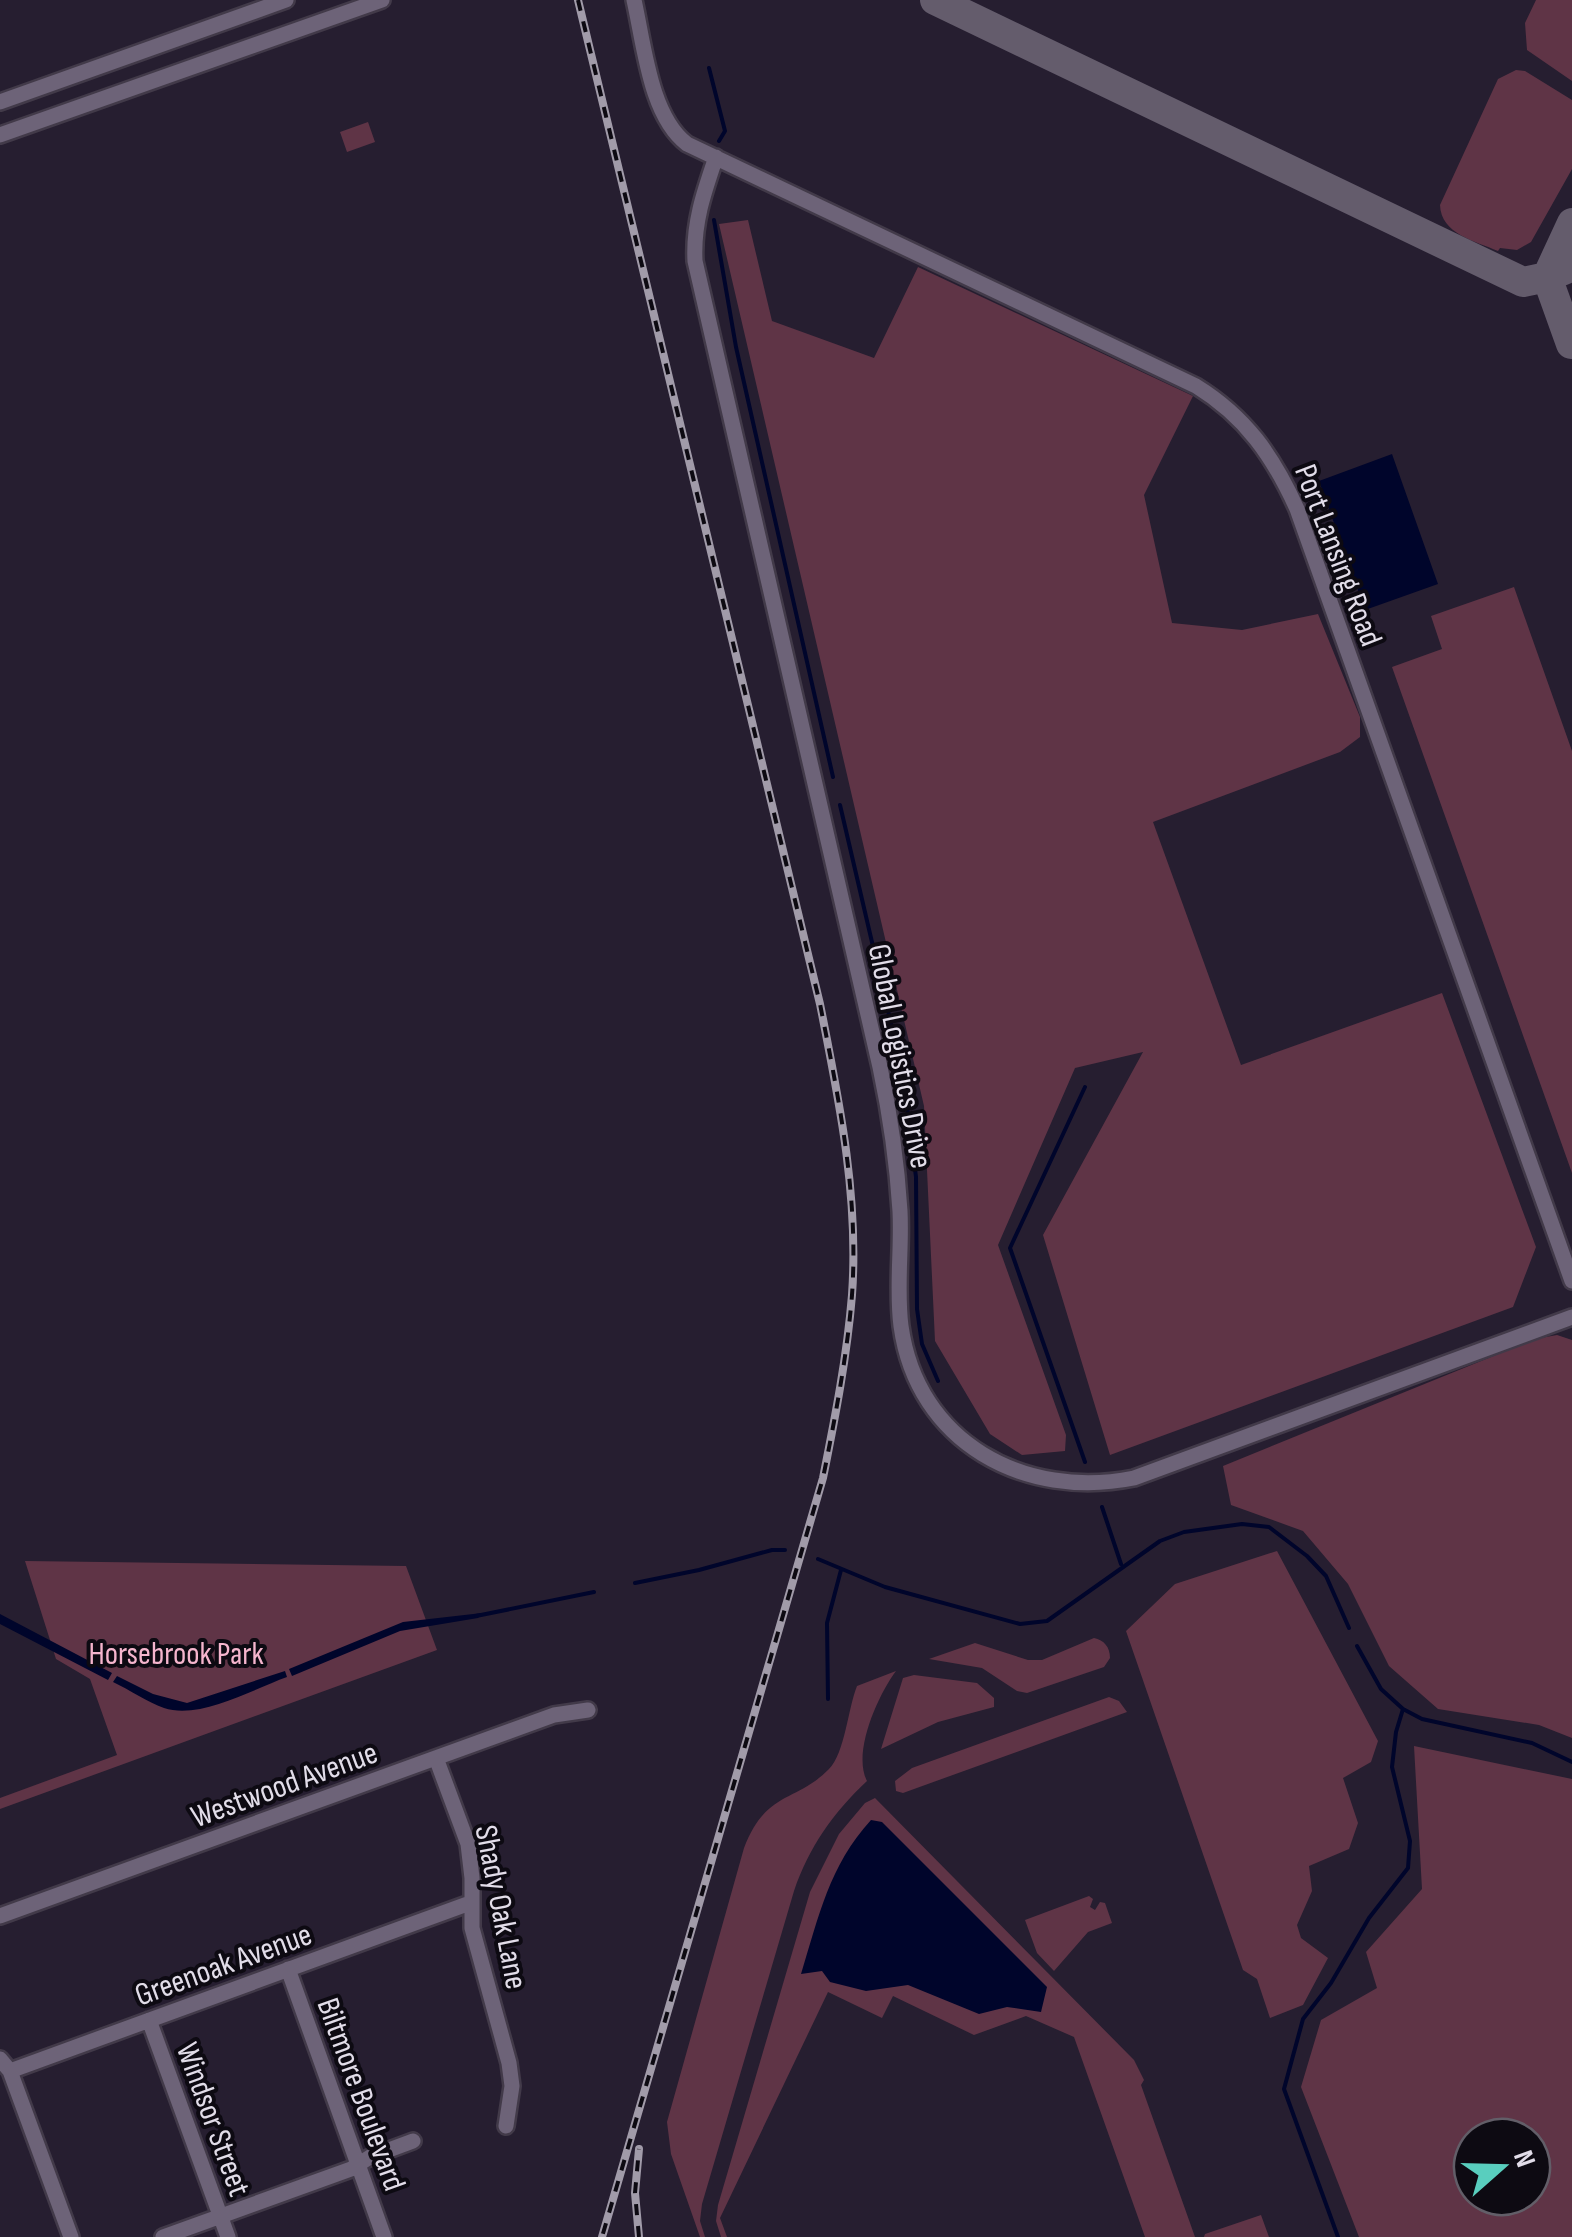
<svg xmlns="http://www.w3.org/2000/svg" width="1572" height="2237" viewBox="0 0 1572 2237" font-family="'Sofia Sans Condensed',sans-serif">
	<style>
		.green { fill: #5f3446; fill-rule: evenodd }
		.water { fill: #00052b }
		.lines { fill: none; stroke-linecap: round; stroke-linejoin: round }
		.stream { stroke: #00052b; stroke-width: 4 }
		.taxiway { stroke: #645c6c; stroke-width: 30 }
		.minor-casing { stroke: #423a49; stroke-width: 20 }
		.minor { stroke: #6d6378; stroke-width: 15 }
		.rail-casing { stroke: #a19ba9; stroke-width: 8 }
		.rail { stroke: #0d0a12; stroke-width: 4; stroke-dasharray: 11; stroke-linecap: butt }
		.labels { text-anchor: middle; stroke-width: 8; stroke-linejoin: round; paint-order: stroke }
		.street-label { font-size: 32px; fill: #e2dde9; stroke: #0d0a12 }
		.park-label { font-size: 32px; fill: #f5b5cd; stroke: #0d0a12 }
	</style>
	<rect width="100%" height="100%" fill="#261e30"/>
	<path class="green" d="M 1536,0 L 1572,0 L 1572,81 L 1527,50 L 1525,23 Z
		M 1516,70 L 1525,71 L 1572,100 L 1572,169 L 1531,242 L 1517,250 L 1500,248 L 1498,251 C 1475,241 1441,234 1440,205 L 1498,79 Z
		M 368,122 L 375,142 L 347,152 L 340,132 Z
		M 748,220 L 772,321 L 874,358 L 918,267 L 1193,396 L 1144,495 L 1172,623 L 1242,630 L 1318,614 L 1360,717 L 1360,737 L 1340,752 L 1153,822 L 1241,1065 L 1442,993 L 1536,1247 L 1513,1307 L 1110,1455 L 1043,1235 L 1143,1052 L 1075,1068 L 998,1245 L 1066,1435 L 1065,1451 L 1022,1455 L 990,1434 L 935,1341 L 924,1106 L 719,224 Z
		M 1514,587 L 1572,751 L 1572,1173 L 1392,667 L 1442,649 L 1431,616 Z
		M 1557,1335 L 1572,1340 L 1572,1738 L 1539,1725 L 1438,1709 L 1389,1666 L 1348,1584 L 1303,1531 L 1231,1505 L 1223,1466 L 1535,1339 Z
		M 1277,1551 L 1378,1741 L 1371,1762 L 1343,1778 L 1358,1823 L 1349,1849 L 1309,1866 L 1312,1891 L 1297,1925 L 1301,1938 L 1328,1958 L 1303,2005 L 1270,2018 L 1257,1979 L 1243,1970 L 1126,1631 L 1175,1584 Z
		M 25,1561 L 406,1566 L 437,1650 L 0,1809 L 0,1798 L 117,1755 L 90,1679 L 56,1659 Z
		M 1094,1638 C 1104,1640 1110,1647 1110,1658 L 1104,1667 L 1027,1693 L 1017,1691 L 982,1668 L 929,1659 L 975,1643 L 1028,1660 L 1042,1660 Z
		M 896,1671 C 878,1695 852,1753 867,1781 C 833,1813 809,1847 794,1891 L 702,2204 L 700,2221 L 705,2237 L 700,2237 L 671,2154 L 667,2122 L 744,1848 C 766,1790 796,1803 829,1769 C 845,1753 848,1708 857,1686 Z
		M 914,1675 L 977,1683 L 994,1698 L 994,1707 L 938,1722 L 881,1749 L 903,1678 Z
		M 1109,1697 L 1119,1701 L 1127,1712 L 903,1793 L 896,1791 L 895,1781 L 912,1768 Z
		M 1414,1746 L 1572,1779 L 1572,2237 L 1359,2237 L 1301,2087 L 1321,2020 L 1377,1988 L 1366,1952 L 1422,1889 ZM 1472,2137 L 1532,2137 L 1532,2197 L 1472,2197 Z
		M 875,1798 L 1134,2060 L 1144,2080 L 1141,2085 L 1195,2237 L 1145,2237 L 1074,2037 L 1026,2016 L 974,2035 L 893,1996 L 882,2018 L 828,1992 L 720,2218 L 727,2237 L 721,2237 L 716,2221 L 718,2205 L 810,1892 L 839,1834 L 865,1803 Z
		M 1089,1896 L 1093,1899 L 1090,1907 L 1095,1910 L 1100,1902 L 1105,1903 L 1112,1923 L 1088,1932 L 1054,1971 L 1037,1953 L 1025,1920 Z
		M 1261,2215 L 1269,2237 L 1204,2237 L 1205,2234 Z"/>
	<path class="water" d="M 1392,454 L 1438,584 L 1365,610 L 1319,481 Z
		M 482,1613 L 478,1618 L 400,1631 L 292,1676 L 289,1669 L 403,1622 Z
		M 0,1614 L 112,1673 L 108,1680 L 0,1624 Z
		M 285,1671 L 287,1677 C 253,1689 200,1720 164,1708 C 147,1702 130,1690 113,1682 L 117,1676 L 153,1694 L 187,1703 Z
		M 871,1820 L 882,1822 L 1047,1987 L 1041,2012 L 1007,2007 L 979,2014 L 908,1985 L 866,1991 L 830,1982 L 822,1971 L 801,1974 C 819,1916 829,1866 871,1820 Z"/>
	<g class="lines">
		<path class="stream" d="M 709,68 L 725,131 L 719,141
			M 714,220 L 736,347 L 833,777
			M 840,805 L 903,1075 L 916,1177 L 917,1309 L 922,1344 L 938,1381
			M 1085,1087 L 1010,1248 L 1085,1462
			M 1102,1507 L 1121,1564
			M 818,1559 L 885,1587 L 1020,1624 L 1047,1621 L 1160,1541 L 1184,1532 L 1242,1524 L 1269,1527 L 1307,1556 L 1326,1576 L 1349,1628
			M 635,1583 L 699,1570 L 772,1550 L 785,1550
			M 476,1616 L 594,1592
			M 1357,1646 L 1381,1689 L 1403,1709 L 1422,1719 L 1532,1743 L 1572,1762
			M 828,1699 L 827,1623 L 841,1570
			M 1338,2237 L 1284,2089 L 1303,2019 L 1331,1983 L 1369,1918 L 1408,1868 L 1410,1841 L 1392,1767 L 1396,1732 L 1403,1709"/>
		<path class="taxiway" d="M 935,0 L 1523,282 L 1547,277 L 1572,223
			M 1564,270 L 1547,277 L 1571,344"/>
		<defs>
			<path id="minor" d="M 634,0 C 644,44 650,116 687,144 L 1196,386 C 1246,417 1273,456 1297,509 L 1572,1281
				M 0,102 L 286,0
				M 0,135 L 382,0
				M 716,157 C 704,192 693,223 695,261 L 880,1067 C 890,1114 897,1162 900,1211 C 902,1249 896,1288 901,1326 C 917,1443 1025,1500 1134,1478 L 1572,1317
				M 436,1758 L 468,1844 L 472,1878 L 472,1928 L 509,2063 L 512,2086 L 506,2126
				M 0,1916 L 554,1715 L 588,1710
				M 288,1969 L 384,2237
				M 149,2020 L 228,2237
				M 0,2059 L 10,2071 L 470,1903
				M 10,2071 L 71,2237
				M 163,2237 L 351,2169 L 370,2157 L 413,2141"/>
		</defs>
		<use href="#minor" class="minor-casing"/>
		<use href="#minor" class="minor"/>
		<defs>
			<path id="rail" d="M 578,0 L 820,1004 C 839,1100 859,1196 852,1295 C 847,1357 835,1418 823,1478 L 602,2237
				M 639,2237 L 635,2193 L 639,2149"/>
		</defs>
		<use href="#rail" class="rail-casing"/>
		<use href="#rail" class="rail"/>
	</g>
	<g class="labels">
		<g class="street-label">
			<text transform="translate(1339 555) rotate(69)" y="11">Port Lansing Road</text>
			<text transform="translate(901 1056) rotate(79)" y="11">Global Logistics Drive</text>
			<text transform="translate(284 1784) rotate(-20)" y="11">Westwood Avenue</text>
			<text transform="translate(502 1907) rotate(79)" y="11">Shady Oak Lane</text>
			<text transform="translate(223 1964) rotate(-20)" y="11">Greenoak Avenue</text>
			<text transform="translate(362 2094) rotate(70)" y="11">Biltmore Boulevard</text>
			<text transform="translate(214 2119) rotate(70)" y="11">Windsor Street</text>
		</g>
		<g class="park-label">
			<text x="176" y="1664">Horsebrook Park</text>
		</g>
	</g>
	<g transform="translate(1502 2167) rotate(70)"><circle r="48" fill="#0d0a12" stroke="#625e68" stroke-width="2.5"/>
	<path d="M0-8L18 38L0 25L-18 38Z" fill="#59cebe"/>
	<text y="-15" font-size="28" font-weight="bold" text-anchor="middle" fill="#e2dde9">N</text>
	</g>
</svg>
